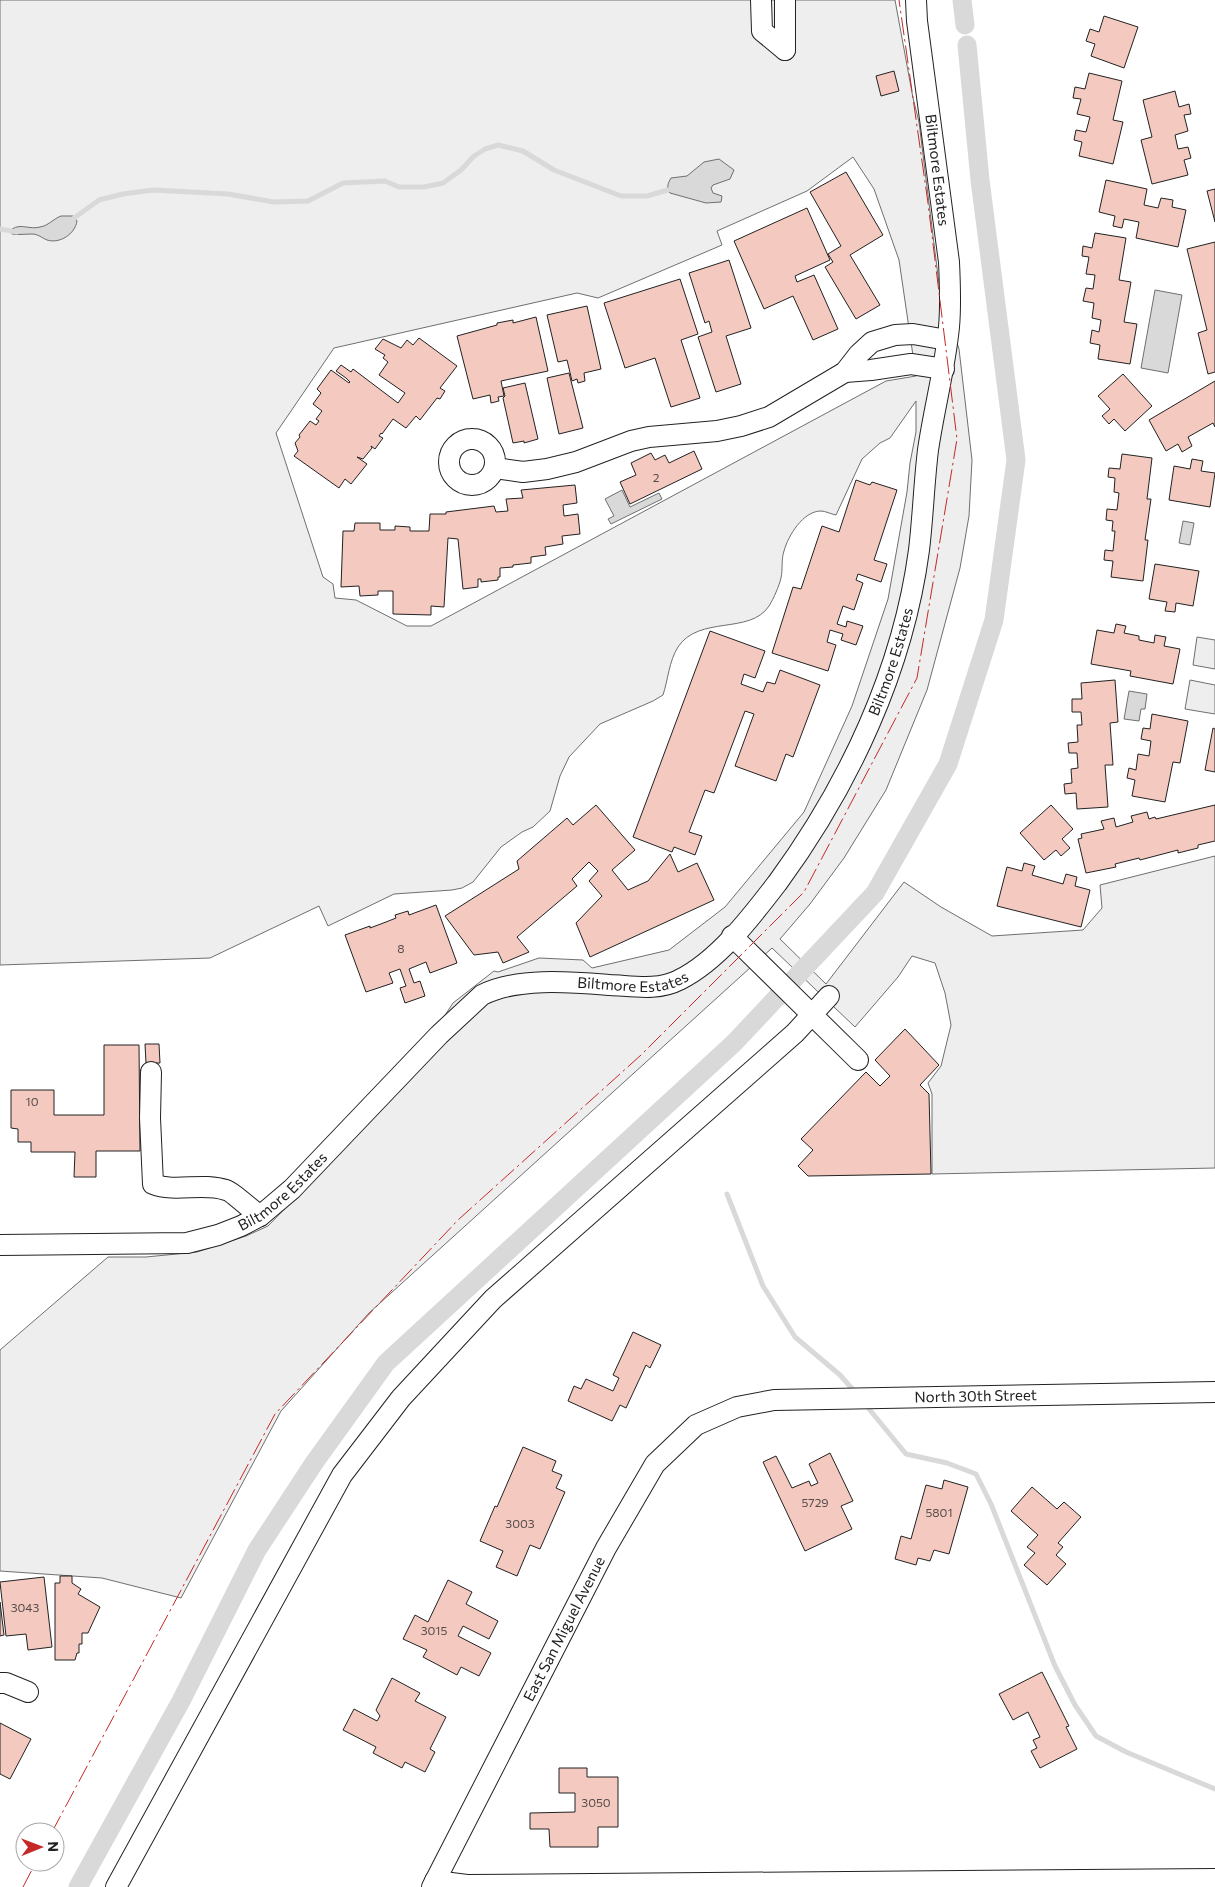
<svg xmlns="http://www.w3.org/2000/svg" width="1215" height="1887" viewBox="0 0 1215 1887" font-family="Commissioner,sans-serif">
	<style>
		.green { fill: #eee; stroke: #6f6f6f; fill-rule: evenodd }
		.water { fill: #d9d9d9; stroke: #6f6f6f }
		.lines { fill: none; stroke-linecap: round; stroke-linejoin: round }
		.stream { stroke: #d9d9d9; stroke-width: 5 }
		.canal { stroke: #d9d9d9; stroke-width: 19 }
		.building { fill: #f3c9c0; stroke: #222 }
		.minor-casing { stroke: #222; stroke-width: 22 }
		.minor { stroke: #fff; stroke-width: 20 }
		.power { stroke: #c62828; stroke-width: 1; stroke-dasharray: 18 4 2.5 4; stroke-linecap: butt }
		.labels { text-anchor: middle; stroke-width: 4; stroke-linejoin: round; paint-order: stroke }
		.number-label { font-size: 12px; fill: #564c4a }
		.street-label { font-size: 15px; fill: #222; stroke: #fff }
	</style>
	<rect width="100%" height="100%" fill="#fff"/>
	<path class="green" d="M 0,0 L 895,0 L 913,98 L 919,122 L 939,284 L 959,349 L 972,460 L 969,516 L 960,568 L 927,690 L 886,790 L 844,858 L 810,904 L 780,939 L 826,984 L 904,882 L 941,907 L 992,936 L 1083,930 L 1102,908 L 1100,885 L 1215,856 L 1215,1168 L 932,1174 L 932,1094 L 928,1083 L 941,1066 L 951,1025 L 945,993 L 935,963 L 912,956 L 898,977 L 855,1027 L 772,948 L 369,1313 L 281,1411 L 181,1598 L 102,1578 L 0,1571 L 0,1350 L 108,1257 L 146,1257 L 197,1252 L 246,1236 L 268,1226 L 387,1103 L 453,1003 L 494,971 L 498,972 L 539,958 L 583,960 L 592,968 L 669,950 L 725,907 L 804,812 L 852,706 L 888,599 L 907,492 L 910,463 L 916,432 L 916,401 L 890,438 L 880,443 L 862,459 L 836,515 C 831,514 825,511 821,511 C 803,511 788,536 784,551 C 781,560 783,569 781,578 C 779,586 774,598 769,606 C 750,635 699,615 678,647 C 669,661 668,680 663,695 L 653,701 L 600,724 L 569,757 L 560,776 L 550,811 L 533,827 L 522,832 L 501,847 L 473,882 L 462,888 L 452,890 L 394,894 L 328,926 L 319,906 L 210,958 L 0,965 ZM 853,157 L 874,189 L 899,260 L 916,376 L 886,381 L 431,626 L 407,626 L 356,600 L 335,598 L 333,584 L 323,577 L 276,433 L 334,348 L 577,293 L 598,298 L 722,245 L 717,231 L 807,191 Z
		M 1197,637 L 1215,640 L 1215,669 L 1193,665 Z
		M 1190,680 L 1215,685 L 1215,714 L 1185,709 Z"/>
	<path class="water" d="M 719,159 L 734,170 L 730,179 L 713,185 L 711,188 L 713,193 L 722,196 L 721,202 L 706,203 L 670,193 C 666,188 668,183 671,178 L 687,176 L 704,162 Z
		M 61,216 L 73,216 L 77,221 C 75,234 60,244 47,240 C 42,238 38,234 32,234 C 25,234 19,235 12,234 L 12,229 C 22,223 29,230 40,227 C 48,226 53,219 61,216 Z
		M 1155,290 L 1182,295 L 1168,373 L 1141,368 Z
		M 622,490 L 630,507 L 659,493 L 662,499 L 611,524 L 608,519 L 614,516 L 605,499 Z
		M 1183,521 L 1194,523 L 1190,545 L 1179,543 Z
		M 1129,691 L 1147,694 L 1145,709 L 1141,709 L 1139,721 L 1124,719 Z"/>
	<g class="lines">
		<path class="stream" d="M 70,221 L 99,200 L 123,194 L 153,190 L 228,194 L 274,202 L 308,201 L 343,183 L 385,181 L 399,187 L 424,187 L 443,183 L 461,170 L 474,156 L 485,149 L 498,145 L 523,151 L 554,170 L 621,196 L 647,196 L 668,190
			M 0,229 L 17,232
			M 727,1194 L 763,1286 L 795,1337 L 840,1375 L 855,1392
			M 865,1404 L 906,1454 L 947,1463 L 976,1474 L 991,1504 L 1055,1666 L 1075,1705 L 1096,1736 L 1126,1752 L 1215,1789"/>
		<path class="canal" d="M 962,0 L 965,25
			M 78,1887 L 181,1701 L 257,1550 L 314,1463 L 386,1363 L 734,1043 L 875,893 L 948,764 L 994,620 L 1016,460 L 980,180 L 967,45"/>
	</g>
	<path class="building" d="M 1104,16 L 1138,27 L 1124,68 L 1091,56 L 1095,44 L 1086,41 L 1090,29 L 1099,32 Z
		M 894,71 L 899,91 L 881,96 L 876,76 Z
		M 1089,73 L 1122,81 L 1113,120 L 1123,122 L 1113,164 L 1079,156 L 1082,142 L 1074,140 L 1076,130 L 1086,132 L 1090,117 L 1077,114 L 1081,99 L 1073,98 L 1075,87 L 1085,89 Z
		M 1175,91 L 1179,107 L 1189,104 L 1191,114 L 1184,115 L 1188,131 L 1175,135 L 1178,149 L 1188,147 L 1191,158 L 1184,160 L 1188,175 L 1152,184 L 1141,140 L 1152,137 L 1143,100 Z
		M 846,172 L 883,235 L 850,255 L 880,305 L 856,319 L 825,267 L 833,262 L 828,254 L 841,246 L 810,192 Z
		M 1106,180 L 1147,189 L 1144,205 L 1158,208 L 1161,198 L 1173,200 L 1172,207 L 1186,210 L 1178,247 L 1136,238 L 1139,222 L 1124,219 L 1122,228 L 1113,226 L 1115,216 L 1099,212 Z
		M 1215,189 L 1215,222 L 1207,191 Z
		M 807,208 L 830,260 L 795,276 L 797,282 L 814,275 L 838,329 L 813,340 L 793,296 L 764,309 L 734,241 Z
		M 1095,233 L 1126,238 L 1119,280 L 1131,282 L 1124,322 L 1137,324 L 1130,364 L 1098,359 L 1100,345 L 1090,343 L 1092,330 L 1099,332 L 1101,320 L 1092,318 L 1094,303 L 1083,301 L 1086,288 L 1093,289 L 1095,275 L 1086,274 L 1089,257 L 1082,256 L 1083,246 L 1092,248 Z
		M 1215,242 L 1215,372 L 1208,374 L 1198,333 L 1207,330 L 1187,249 Z
		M 729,260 L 751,328 L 726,336 L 741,384 L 716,392 L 698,337 L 712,332 L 709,321 L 705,323 L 689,273 Z
		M 680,279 L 698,334 L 681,340 L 700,398 L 671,407 L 655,358 L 625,368 L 604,303 Z
		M 587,306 L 601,369 L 584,373 L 585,381 L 578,383 L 577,379 L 572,381 L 567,360 L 558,362 L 547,315 Z
		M 536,317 L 548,371 L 501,381 L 504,396 L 498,397 L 499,401 L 491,403 L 490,395 L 473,399 L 457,336 L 497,325 L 497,323 L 513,320 L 513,323 Z
		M 419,338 L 457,366 L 440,388 L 445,391 L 440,399 L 437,398 L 420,420 L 416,416 L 406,428 L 393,419 L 382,434 L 381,433 L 379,436 L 383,438 L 375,449 L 371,446 L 372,448 L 363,459 L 357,457 L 367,464 L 351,484 L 345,479 L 339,488 L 294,456 L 298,451 L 295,443 L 300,437 L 299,435 L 310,421 L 316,425 L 319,421 L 316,419 L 322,411 L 313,404 L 321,393 L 317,389 L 331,370 L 349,383 L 350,382 L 346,378 L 336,371 L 341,365 L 351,372 L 353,369 L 398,403 L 405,393 L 379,375 L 388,362 L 383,358 L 385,355 L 375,349 L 383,339 L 401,348 L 407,340 L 413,345 Z
		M 569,373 L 583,428 L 559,434 L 547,378 Z
		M 1123,374 L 1152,406 L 1125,431 L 1114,419 L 1109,424 L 1102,416 L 1110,409 L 1098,396 Z
		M 1215,381 L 1215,427 L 1213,423 L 1188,437 L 1192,446 L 1182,452 L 1178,444 L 1166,451 L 1149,420 Z
		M 525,383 L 538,439 L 524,443 L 524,441 L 513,443 L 503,398 L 505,396 L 503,388 Z
		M 694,451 L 702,469 L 630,504 L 620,482 L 636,475 L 631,463 L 651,453 L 655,460 L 665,455 L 669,463 Z
		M 1122,454 L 1152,458 L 1147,499 L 1151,499 L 1145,540 L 1148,540 L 1143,581 L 1111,577 L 1113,561 L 1104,560 L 1105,550 L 1113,551 L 1115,531 L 1112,531 L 1113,521 L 1106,520 L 1107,509 L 1117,510 L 1119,493 L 1114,492 L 1115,478 L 1108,477 L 1109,468 L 1120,469 Z
		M 1192,459 L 1203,461 L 1201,471 L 1215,473 L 1210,507 L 1169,500 L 1174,466 L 1190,469 Z
		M 856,480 L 870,485 L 872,482 L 897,490 L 874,560 L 887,564 L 881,582 L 858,574 L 856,580 L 863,583 L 854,610 L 843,606 L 837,624 L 846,627 L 847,621 L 863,626 L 856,645 L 841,640 L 843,634 L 830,630 L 827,642 L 836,645 L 828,671 L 772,653 L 793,587 L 801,589 L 822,526 L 839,532 Z
		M 575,485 L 577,503 L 563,505 L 564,516 L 578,514 L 580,534 L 562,536 L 563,544 L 545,547 L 546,555 L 531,557 L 531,563 L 513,565 L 513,567 L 500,568 L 500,577 L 498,577 L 498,580 L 481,582 L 481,579 L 478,579 L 478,587 L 463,589 L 458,539 L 448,538 L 444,607 L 431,606 L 431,615 L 393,614 L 393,591 L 378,591 L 378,595 L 360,596 L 359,586 L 341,587 L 343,531 L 354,531 L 355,523 L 380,523 L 380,530 L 395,530 L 395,526 L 410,527 L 410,531 L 429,531 L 430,514 L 446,514 L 446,512 L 494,506 L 496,512 L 508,511 L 506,499 L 523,498 L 521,490 Z
		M 1155,564 L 1199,571 L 1193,606 L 1176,603 L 1175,612 L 1165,611 L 1167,602 L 1149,599 Z
		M 1116,624 L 1126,626 L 1124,633 L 1139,636 L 1139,640 L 1154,643 L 1155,635 L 1166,637 L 1164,646 L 1180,649 L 1173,684 L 1130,676 L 1131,671 L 1091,664 L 1097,630 L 1114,633 Z
		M 710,631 L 765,651 L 755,678 L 744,674 L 741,684 L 763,692 L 767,682 L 775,684 L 780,670 L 820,685 L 793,757 L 786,754 L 776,781 L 735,766 L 754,714 L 745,711 L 714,793 L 705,790 L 689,832 L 702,836 L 695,855 L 674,847 L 672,852 L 633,837 Z
		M 1115,680 L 1118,722 L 1110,723 L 1113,765 L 1105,765 L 1108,807 L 1077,809 L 1076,793 L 1065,794 L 1064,784 L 1072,783 L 1071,769 L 1078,768 L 1077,753 L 1069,753 L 1068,743 L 1078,742 L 1077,725 L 1082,725 L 1081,712 L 1072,712 L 1072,699 L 1082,699 L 1081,683 Z
		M 1152,714 L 1188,721 L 1180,763 L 1173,762 L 1165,802 L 1132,796 L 1135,780 L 1127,778 L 1129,768 L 1136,770 L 1138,754 L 1149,756 L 1151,741 L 1141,739 L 1143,728 L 1150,729 Z
		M 1213,728 L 1215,729 L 1215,772 L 1205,770 Z
		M 596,805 L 635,850 L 612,870 L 628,890 L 648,881 L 670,854 L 678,872 L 697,863 L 714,900 L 590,957 L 576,923 L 602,896 L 589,881 L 598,871 L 589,862 L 572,879 L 577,886 L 517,937 L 529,952 L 503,963 L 498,952 L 474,955 L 445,916 L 519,869 L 517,861 L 567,818 L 573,825 Z
		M 1051,805 L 1073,829 L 1062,839 L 1070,848 L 1061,856 L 1056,850 L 1044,860 L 1020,833 Z
		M 1215,805 L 1215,841 L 1198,845 L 1198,848 L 1178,853 L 1178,850 L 1140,860 L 1139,858 L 1115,864 L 1116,867 L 1086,873 L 1078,839 L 1082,838 L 1081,834 L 1104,829 L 1101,821 L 1114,818 L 1116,827 L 1133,822 L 1131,816 L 1147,812 L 1149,819 L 1155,817 L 1156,819 Z
		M 1024,863 L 1035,866 L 1032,875 L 1063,884 L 1066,874 L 1077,877 L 1075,886 L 1090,890 L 1081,927 L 997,906 L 1007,867 L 1022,871 Z
		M 436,905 L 457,963 L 430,973 L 426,962 L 409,969 L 414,983 L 420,981 L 425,996 L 405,1003 L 400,988 L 406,986 L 400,969 L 389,973 L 393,983 L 366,992 L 345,935 L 370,926 L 370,928 L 386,922 L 396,918 L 395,915 L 408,911 L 409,915 Z
		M 905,1029 L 939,1065 L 920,1085 L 929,1094 L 931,1174 L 808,1176 L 798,1166 L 813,1150 L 801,1139 L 866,1072 L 880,1086 L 890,1076 L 875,1060 Z
		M 145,1044 L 159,1044 L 160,1063 L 146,1063 Z
		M 104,1045 L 139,1045 L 140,1151 L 96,1151 L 96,1177 L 74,1177 L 75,1152 L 31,1152 L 31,1142 L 18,1142 L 18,1129 L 11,1128 L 11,1090 L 54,1090 L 54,1115 L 104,1115 Z
		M 633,1332 L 661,1345 L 650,1368 L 646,1365 L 626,1408 L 620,1405 L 612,1421 L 568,1401 L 574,1386 L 581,1389 L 586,1379 L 613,1391 L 619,1378 L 613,1375 Z
		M 523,1447 L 556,1461 L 552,1471 L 562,1475 L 556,1488 L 565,1492 L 540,1549 L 530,1545 L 517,1576 L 496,1567 L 503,1551 L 480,1541 L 495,1506 L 497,1507 Z
		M 830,1453 L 853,1501 L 841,1506 L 852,1529 L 805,1551 L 763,1462 L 776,1456 L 792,1488 L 809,1481 L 811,1486 L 818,1483 L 809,1464 Z
		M 944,1480 L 968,1487 L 949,1554 L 934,1550 L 930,1561 L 918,1558 L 916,1565 L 895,1559 L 901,1536 L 911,1539 L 926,1485 L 942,1489 Z
		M 1032,1487 L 1057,1509 L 1064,1502 L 1081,1517 L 1058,1543 L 1063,1547 L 1056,1555 L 1066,1564 L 1047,1585 L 1024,1565 L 1035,1553 L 1027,1547 L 1038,1535 L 1011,1511 Z
		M 60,1576 L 72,1576 L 72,1583 L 81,1589 L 78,1594 L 100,1607 L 88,1633 L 82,1633 L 82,1644 L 79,1644 L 79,1653 L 77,1653 L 75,1660 L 55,1660 L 55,1583 L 60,1583 Z
		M 44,1577 L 52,1647 L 28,1650 L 26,1634 L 6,1636 L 0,1582 Z
		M 448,1580 L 472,1592 L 466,1604 L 498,1621 L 489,1639 L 463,1626 L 458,1636 L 491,1653 L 479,1676 L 461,1667 L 457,1675 L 423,1657 L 427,1650 L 403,1639 L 415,1615 L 428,1622 Z
		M 0,1602 L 4,1635 L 0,1636 Z
		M 1042,1672 L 1069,1726 L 1066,1727 L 1077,1749 L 1040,1768 L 1031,1751 L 1037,1748 L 1033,1740 L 1040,1737 L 1028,1712 L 1013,1720 L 999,1694 Z
		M 392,1678 L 420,1693 L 415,1701 L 446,1717 L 430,1749 L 435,1752 L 425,1772 L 405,1762 L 402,1768 L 373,1753 L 376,1747 L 343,1730 L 354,1709 L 377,1721 L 380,1716 L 376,1710 Z
		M 0,1723 L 31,1739 L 10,1779 L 0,1774 Z
		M 559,1768 L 587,1768 L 587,1777 L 618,1777 L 618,1827 L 598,1827 L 598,1847 L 550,1847 L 549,1829 L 530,1829 L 530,1813 L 575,1812 L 575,1793 L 559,1793 Z"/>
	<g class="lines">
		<defs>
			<g id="minor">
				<path d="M 761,0 L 762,31 L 785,50"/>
				<path d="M 785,0 L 785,50"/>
				<path d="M 845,372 L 871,370 L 911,364 L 944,369"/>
				<circle cx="472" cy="462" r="23"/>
				<path d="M 495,468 L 523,472 L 547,469 L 576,462 L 631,441 L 649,437 L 717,431 L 741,426 L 769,417 L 845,372 L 859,354 L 872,342 L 895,335 L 913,334 L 947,340"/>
				<path d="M 732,936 L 858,1060"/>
				<path d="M 151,1072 L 150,1118 L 153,1184 C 176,1193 202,1182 226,1190 C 231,1191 253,1211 260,1216"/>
				<path id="s1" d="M 0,1245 L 187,1243 L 218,1235 L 241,1226 L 260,1216 L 292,1189 L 439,1035 L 482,995 C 517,977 572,982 610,985 C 633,986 658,991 679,980 C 718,961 752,916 778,882 C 849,785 903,670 919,550 C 923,517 924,483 928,450 C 934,409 945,368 949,327 C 951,305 950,283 949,262 L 917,21 L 916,0"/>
				<path d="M 0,1683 L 6,1683 L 28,1692"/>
				<path d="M 435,1881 L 467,1885 L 1215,1879"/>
				<path d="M 116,1887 L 342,1475 L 401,1398 L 493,1299 L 795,1033 L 829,996"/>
				<path id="s2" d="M 432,1887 L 606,1548 L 655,1464 L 696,1425 L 737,1407 L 774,1400 L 1215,1392"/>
			</g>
		</defs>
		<use href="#minor" class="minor-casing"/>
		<use href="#minor" class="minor"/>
		<path class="power" d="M 52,1832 L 275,1414 L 458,1220 L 641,1055 L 804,892 L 917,678 L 957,439 L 928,203 L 899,0
			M 23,1887 L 36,1862"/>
	</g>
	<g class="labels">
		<g class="number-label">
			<text x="656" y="482">2</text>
			<text x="401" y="953">8</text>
			<text x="32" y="1106">10</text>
			<text x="815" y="1507">5729</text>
			<text x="939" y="1517">5801</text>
			<text x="520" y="1528">3003</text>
			<text x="25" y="1612">3043</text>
			<text x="434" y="1635">3015</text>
			<text x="596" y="1807">3050</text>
		</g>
		<g class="street-label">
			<text transform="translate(937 170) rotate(83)" y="5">Biltmore Estates</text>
			<text dy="5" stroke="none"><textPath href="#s1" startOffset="1168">Biltmore Estates</textPath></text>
			<text dy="5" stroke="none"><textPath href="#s1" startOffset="732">Biltmore Estates</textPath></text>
			<text dy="5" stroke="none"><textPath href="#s1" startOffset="298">Biltmore Estates</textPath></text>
			<text dy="5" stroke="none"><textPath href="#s2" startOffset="819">North 30th Street</textPath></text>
			<text dy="5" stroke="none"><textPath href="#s2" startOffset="290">East San Miguel Avenue</textPath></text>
		</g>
	</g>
	<g transform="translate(40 1847) rotate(89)"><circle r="24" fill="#ffffff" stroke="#a7a7a7"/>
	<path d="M0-4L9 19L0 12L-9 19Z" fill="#c62828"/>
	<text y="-8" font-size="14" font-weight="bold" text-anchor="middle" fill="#222222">N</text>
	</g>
</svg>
